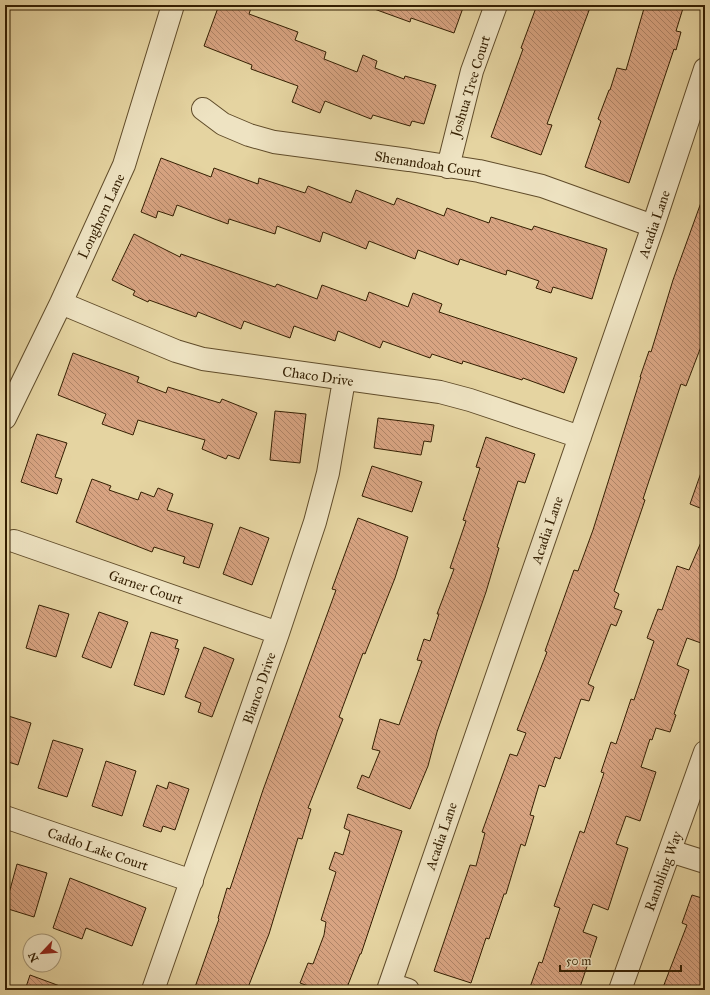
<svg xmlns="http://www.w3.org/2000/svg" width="710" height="995" viewBox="0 0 710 995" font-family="'IM FELL Great Primer',serif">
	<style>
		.building { fill: url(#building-back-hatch); stroke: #341f02 }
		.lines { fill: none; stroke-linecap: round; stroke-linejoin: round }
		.minor-casing { stroke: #604c2a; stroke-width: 24 }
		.minor { stroke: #eee3c2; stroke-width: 22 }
		.labels { text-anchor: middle; stroke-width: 3; stroke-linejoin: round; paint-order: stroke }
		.street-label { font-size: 14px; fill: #341f02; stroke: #eee3c2 }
	</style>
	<defs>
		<pattern id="building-back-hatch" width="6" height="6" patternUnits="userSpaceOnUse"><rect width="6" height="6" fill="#d8a482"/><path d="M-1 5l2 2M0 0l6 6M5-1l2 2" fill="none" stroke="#b08568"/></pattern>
	</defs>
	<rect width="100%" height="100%" fill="#e5d4a1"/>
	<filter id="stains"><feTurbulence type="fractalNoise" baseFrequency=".005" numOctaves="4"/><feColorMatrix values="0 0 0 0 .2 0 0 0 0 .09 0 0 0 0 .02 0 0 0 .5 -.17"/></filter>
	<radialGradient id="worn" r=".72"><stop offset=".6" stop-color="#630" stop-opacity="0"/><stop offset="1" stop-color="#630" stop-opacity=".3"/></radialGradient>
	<path class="building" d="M 219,5 L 252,5 L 249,14 L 298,32 L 295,40 L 326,52 L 324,59 L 357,72 L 363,55 L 377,61 L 375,68 L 404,79 L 405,76 L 436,85 L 424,124 L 412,121 L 410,126 L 373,115 L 371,119 L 325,101 L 320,113 L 292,102 L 298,86 L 251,69 L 252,65 L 204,46 Z
		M 367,5 L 464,5 L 454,33 L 411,18 L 410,22 L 366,6 Z
		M 537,5 L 591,5 L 547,124 L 552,125 L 541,155 L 491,137 L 523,49 L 521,48 Z
		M 645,5 L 684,5 L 676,31 L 681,32 L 676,50 L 674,49 L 629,183 L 585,167 L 601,121 L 598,119 L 609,90 L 610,90 L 617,68 L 626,70 Z
		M 161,158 L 211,177 L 214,168 L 258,184 L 259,178 L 305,193 L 308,186 L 351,203 L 356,190 L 394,205 L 397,198 L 444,216 L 447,208 L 489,223 L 491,217 L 532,230 L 534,226 L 607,249 L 592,299 L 553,287 L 551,293 L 536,288 L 539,281 L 507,270 L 506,275 L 460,259 L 458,265 L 418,250 L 415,259 L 369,241 L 366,249 L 323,232 L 320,242 L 277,226 L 275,234 L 229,219 L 228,224 L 177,205 L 173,216 L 158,211 L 156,218 L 141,212 Z
		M 703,197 L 705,197 L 705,345 L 702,344 L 686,386 L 681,384 L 643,499 L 645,500 L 614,591 L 619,594 L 614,608 L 622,611 L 616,626 L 611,624 L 588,684 L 594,687 L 589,701 L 581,699 L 560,759 L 555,757 L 545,787 L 539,785 L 530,815 L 534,816 L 525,846 L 521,844 L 506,894 L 504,894 L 489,939 L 486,938 L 471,983 L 434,971 L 470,865 L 476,866 L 485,833 L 482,832 L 510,754 L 517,756 L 526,733 L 517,730 L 547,652 L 545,651 L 574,570 L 578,571 L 593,530 L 641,377 L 640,377 L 649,351 L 651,352 L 673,280 Z
		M 134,234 L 180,257 L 181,254 L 275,287 L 277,284 L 317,299 L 322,285 L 366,301 L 369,292 L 408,307 L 413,293 L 442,304 L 439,312 L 577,358 L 564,393 L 523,378 L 522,380 L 463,361 L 462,364 L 432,354 L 430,358 L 383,341 L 380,348 L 338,331 L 335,341 L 294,326 L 290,338 L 244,321 L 241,329 L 198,312 L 196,317 L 149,300 L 148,302 L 133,295 L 135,291 L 112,280 Z
		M 73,353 L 139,377 L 137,382 L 166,393 L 168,387 L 220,403 L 222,399 L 257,413 L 239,459 L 228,455 L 226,459 L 202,449 L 205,440 L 138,420 L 133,435 L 102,424 L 106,414 L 58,395 Z
		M 275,411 L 306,414 L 300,463 L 270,460 Z
		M 378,418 L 434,425 L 431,442 L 424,441 L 421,455 L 374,448 Z
		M 37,434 L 67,443 L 55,477 L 62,479 L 57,494 L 21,482 Z
		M 486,437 L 535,454 L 525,483 L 518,481 L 497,547 L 499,548 L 486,592 L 437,732 L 428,766 L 410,809 L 357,788 L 362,775 L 369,778 L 380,751 L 372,749 L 380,719 L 399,725 L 422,661 L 417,660 L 424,639 L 430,641 L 439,614 L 437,614 L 454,569 L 450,568 L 466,521 L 463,520 L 480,468 L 476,467 Z
		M 372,466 L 422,482 L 412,512 L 362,496 Z
		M 703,467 L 705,467 L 705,510 L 690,504 Z
		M 92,479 L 111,486 L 109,490 L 138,500 L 141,492 L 154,497 L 158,488 L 173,494 L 167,510 L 213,524 L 199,568 L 183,563 L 185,557 L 154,547 L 152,552 L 76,522 Z
		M 358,518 L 408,537 L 395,578 L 365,654 L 363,653 L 339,717 L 343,719 L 308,808 L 311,809 L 302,839 L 298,838 L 269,934 L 247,990 L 194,990 L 219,919 L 218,918 L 227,888 L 230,889 L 263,790 L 336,590 L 332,589 Z
		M 240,527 L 269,538 L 252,585 L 223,574 Z
		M 705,533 L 705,633 L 701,643 L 687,638 L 677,665 L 689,670 L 674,714 L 676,715 L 670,732 L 656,728 L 652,740 L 650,739 L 641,767 L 656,772 L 640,821 L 626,816 L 616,844 L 628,848 L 608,910 L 593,904 L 583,932 L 597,937 L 579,990 L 529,990 L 539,962 L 542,963 L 560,908 L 554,906 L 580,831 L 584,833 L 604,773 L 601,772 L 611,742 L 616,744 L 631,699 L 634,700 L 654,641 L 647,638 L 658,609 L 662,610 L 677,566 L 689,570 Z
		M 39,605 L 69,614 L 56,657 L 26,648 Z
		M 99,612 L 128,622 L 111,668 L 82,657 Z
		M 151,632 L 178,640 L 175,648 L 179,649 L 164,695 L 134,685 Z
		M 204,647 L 234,659 L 212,717 L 198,712 L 201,703 L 185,697 Z
		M 5,715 L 31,723 L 18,765 L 5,761 Z
		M 53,740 L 83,749 L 67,797 L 38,788 Z
		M 106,761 L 136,771 L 122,816 L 92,806 Z
		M 169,782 L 189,789 L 175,830 L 163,826 L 161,832 L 143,826 L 157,785 L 167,789 Z
		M 348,814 L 402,831 L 361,954 L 360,954 L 346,990 L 319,990 L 300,983 L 308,963 L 313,964 L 324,935 L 326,922 L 321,920 L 336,872 L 329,869 L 335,852 L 343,855 L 350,831 L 344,828 Z
		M 17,864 L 47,873 L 34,917 L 5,908 Z
		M 70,878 L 146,908 L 132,946 L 86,928 L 82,939 L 53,928 Z
		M 692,895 L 705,899 L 705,990 L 662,990 L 687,925 L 682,923 Z
		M 30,975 L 68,989 L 68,990 L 25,990 Z"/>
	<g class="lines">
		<defs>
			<path id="minor" d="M 203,109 L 223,124 L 249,135 L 274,142 L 409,160 L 479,171 L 542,186 L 653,226
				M 448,167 L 472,71 L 496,5
				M 61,303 L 176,351 L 203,359 L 440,392 L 470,400 L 580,437
				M 5,418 L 61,303 L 124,165 L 173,5
				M 14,541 L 278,633
				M 5,817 L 192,881
				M 670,851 L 705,862
				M 390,984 L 408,990
				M 153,990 L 278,633 L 315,522 L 328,473 L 344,380
				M 388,990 L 653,226 L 705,69
				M 620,990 L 705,752"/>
		</defs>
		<use href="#minor" class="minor-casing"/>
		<use href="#minor" class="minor"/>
	</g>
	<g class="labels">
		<g class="street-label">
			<text transform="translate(470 86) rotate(-73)" y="5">Joshua Tree Court</text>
			<text transform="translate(428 164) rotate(9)" y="5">Shenandoah Court</text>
			<text transform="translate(101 216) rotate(-65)" y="5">Longhorn Lane</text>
			<text transform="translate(654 224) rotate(-71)" y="5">Acadia Lane</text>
			<text transform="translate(318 376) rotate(8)" y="5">Chaco Drive</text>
			<text transform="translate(547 530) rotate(-71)" y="5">Acadia Lane</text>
			<text transform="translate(146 587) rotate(19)" y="5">Garner Court</text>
			<text transform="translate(259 688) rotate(-71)" y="5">Blanco Drive</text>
			<text transform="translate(441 836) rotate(-71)" y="5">Acadia Lane</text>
			<text transform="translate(98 849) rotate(19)" y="5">Caddo Lake Court</text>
			<text transform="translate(663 871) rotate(-70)" y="5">Rambling Way</text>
		</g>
	</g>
	<rect width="710" height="995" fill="none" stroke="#e5d4a1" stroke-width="20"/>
	<rect x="6" y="6" width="698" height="983" fill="none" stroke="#341f02" stroke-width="2"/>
	<rect x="10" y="10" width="690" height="975" fill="none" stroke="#341f02"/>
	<g transform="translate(42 953) rotate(244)"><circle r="19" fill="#eee3c2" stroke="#a49575"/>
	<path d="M0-3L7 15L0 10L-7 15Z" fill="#8f2418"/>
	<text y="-6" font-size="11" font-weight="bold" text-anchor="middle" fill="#341f02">N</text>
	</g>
	<path d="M560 965v6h121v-6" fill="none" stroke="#341f02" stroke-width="2"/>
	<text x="566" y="965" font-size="12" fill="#341f02" stroke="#eee3c2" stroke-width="3" paint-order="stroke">50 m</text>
	<rect width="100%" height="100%" filter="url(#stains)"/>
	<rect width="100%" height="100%" fill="url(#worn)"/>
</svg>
